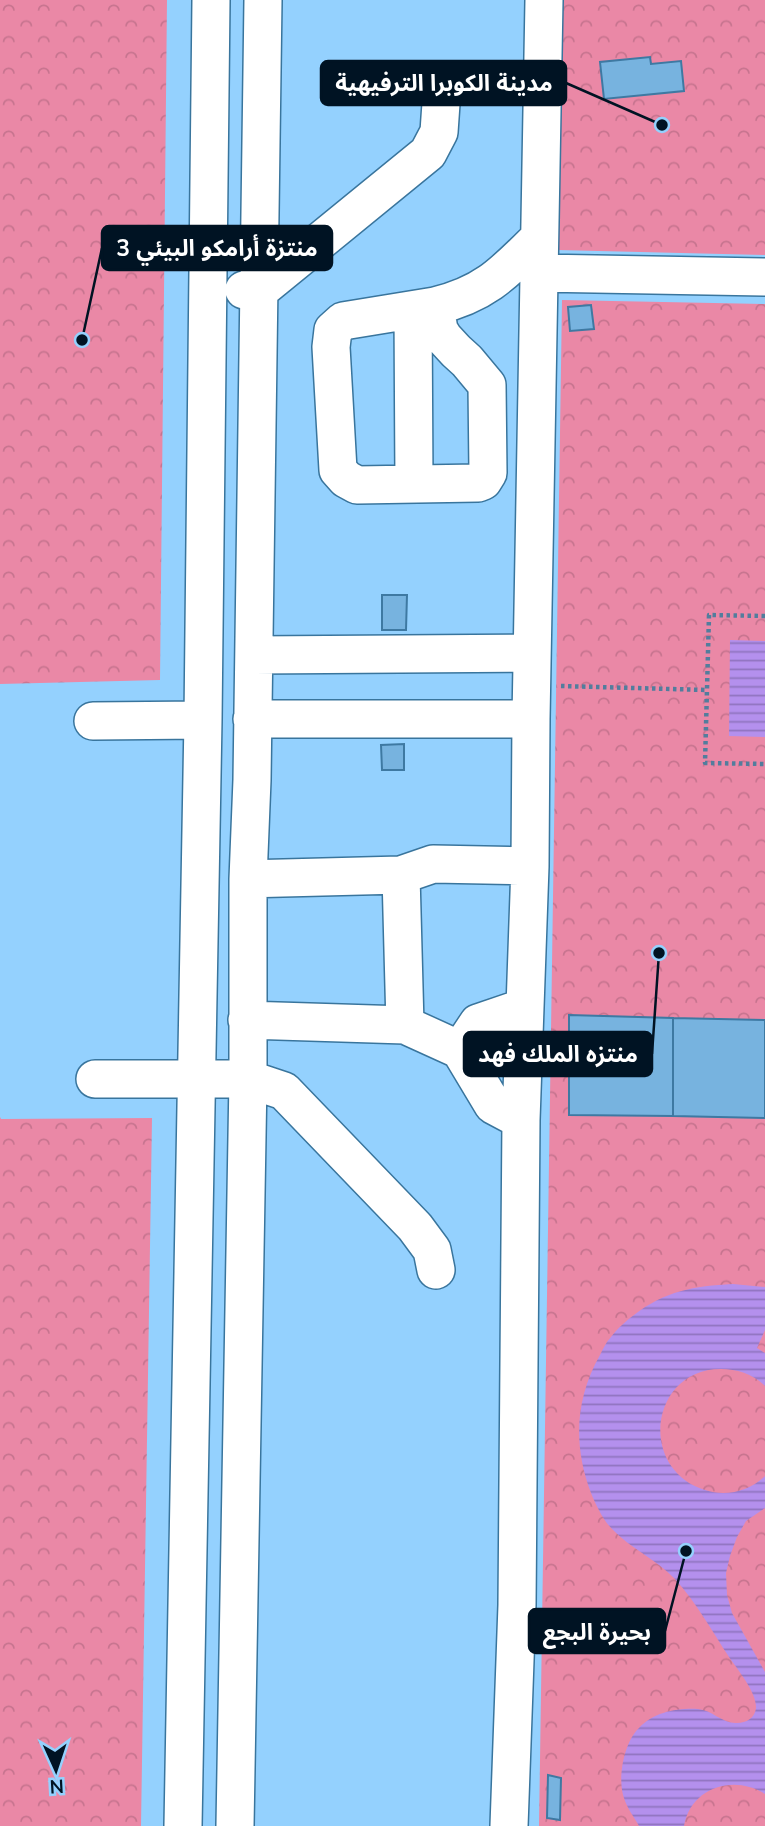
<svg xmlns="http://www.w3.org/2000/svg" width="765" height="1826" viewBox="0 0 765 1826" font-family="'Nunito Sans','Noto Sans Arabic',sans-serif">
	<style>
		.park { fill: url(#park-crowns) }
		.water { fill: url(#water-rules) }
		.building { fill: #77b3df; stroke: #3e79a2; stroke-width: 2 }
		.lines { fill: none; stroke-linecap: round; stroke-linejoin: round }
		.minor-casing { stroke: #39759d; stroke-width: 40 }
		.path { stroke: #527d9d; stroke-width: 4.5; stroke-dasharray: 3.5 3.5; stroke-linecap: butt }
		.minor { stroke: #fff; stroke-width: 37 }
		.leader { fill: none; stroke: #001323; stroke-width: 2.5 }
		.callout-dot { fill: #001323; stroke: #94d1fe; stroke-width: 2.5 }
		.callout { fill: #001323; stroke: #001323; stroke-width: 2.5 }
		.callout-label { font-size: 23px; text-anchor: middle; font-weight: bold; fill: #fff }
	</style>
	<defs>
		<pattern id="park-crowns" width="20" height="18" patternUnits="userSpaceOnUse" patternTransform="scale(1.75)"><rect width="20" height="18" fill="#ea88a6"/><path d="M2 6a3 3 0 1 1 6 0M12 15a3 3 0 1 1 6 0" fill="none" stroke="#c7748f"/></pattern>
		<pattern id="water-rules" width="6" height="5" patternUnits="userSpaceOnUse" patternTransform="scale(1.75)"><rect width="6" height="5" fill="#b490ed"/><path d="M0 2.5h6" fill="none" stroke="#9074c0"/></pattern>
	</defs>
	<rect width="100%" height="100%" fill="#94d1fe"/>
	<path class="park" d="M 0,0 L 167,0 L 160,680 L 0,684 Z
		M 563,0 L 765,0 L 765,255 L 557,250 Z
		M 562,300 L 765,304 L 765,1826 L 539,1826 Z
		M 0,1117 L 1,1119 L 152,1118 L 141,1826 L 0,1826 Z"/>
	<path class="water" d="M 730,640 L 765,641 L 765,737 L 729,736 Z
		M 733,1284 L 765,1287 L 765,1330 L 757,1348 L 765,1353 L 765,1386 C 753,1374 737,1369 721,1369 C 650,1369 637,1469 705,1490 C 726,1497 750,1491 765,1476 L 765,1508 L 746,1521 L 737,1537 L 730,1556 L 726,1573 L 727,1595 L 732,1613 L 765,1672 L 765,1794 C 734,1774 691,1787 684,1826 L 639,1826 C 634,1817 627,1808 624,1798 C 617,1779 624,1742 639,1728 C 654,1712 677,1708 698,1709 C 712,1710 723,1724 737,1723 C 746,1723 755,1718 756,1708 C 757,1693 738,1670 729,1657 C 712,1631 696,1602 675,1579 C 656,1559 631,1549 612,1529 C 603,1520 596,1505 591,1493 C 573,1446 575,1399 600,1355 C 603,1349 606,1342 611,1337 C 617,1329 626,1321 634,1315 C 665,1291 694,1286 733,1284 Z"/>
	<path class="building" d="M 650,57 L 651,64 L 681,61 L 684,91 L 604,99 L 600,62 Z
		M 591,305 L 594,329 L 570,331 L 568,307 Z
		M 382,595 L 407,595 L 406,630 L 382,630 Z
		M 404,744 L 404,770 L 382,770 L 381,745 Z
		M 569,1015 L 673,1018 L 673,1116 L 569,1115 Z
		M 673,1018 L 765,1020 L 765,1118 L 673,1116 Z
		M 548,1775 L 561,1778 L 560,1820 L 547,1818 Z"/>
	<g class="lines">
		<defs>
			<path id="minor" d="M 539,273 L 765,277
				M 244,290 L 259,291 L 428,153 L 439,132 L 442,89
				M 435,306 L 439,330 L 444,338 L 456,351 L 467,361 L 487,385 L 488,473 L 483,481 L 478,483 L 357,485 L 346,479 L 338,470 L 331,347 L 333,330 L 343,321 L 435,306 C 485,294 504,273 539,238
				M 413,310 L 414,484
				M 254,655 L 532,653
				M 252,719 L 531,719
				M 93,721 L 203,720
				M 401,875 L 405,1025
				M 248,879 L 401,875 L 433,864 L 530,866
				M 247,1020 L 405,1025 L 460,1050 L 493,1105 L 521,1120
				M 460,1050 L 478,1023 L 525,1007
				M 95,1079 L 248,1079 L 284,1091 L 415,1227 L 432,1250 L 436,1270
				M 183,1826 L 203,720 L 211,0
				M 235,1826 L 248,1079 L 248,879 L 252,780 L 263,0
				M 509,1826 L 517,1605 L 521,1120 L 530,866 L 531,719 L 544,0"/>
		</defs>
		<use href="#minor" class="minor-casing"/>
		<path class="path" d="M 765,616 L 709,615 L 705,763 L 765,764
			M 561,686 L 707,690"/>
		<use href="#minor" class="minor"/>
	</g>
	<path class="leader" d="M662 125L566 83M82 340L102 248M659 953L652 1054M686 1551L665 1631"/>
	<g class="callout-dot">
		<circle cx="662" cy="125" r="7"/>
		<circle cx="82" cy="340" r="7"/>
		<circle cx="659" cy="953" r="7"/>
		<circle cx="686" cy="1551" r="7"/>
	</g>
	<g class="callout">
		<rect x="321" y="61" width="245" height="44" rx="7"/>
		<rect x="102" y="226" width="230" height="44" rx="7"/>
		<rect x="464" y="1032" width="188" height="44" rx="7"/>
		<rect x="529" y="1609" width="136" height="44" rx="7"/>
	</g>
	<g class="callout-label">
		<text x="444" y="91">مدينة الكوبرا الترفيهية</text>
		<text x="217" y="256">منتزة أرامكو البيئي 3</text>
		<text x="558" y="1062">منتزه الملك فهد</text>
		<text x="597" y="1640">بحيرة البجع</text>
	</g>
	<g transform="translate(56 1770) rotate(177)" stroke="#94d1fe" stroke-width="5" paint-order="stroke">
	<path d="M0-5L12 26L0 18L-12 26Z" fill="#001323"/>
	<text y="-10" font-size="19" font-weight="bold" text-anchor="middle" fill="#001323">N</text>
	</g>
</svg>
